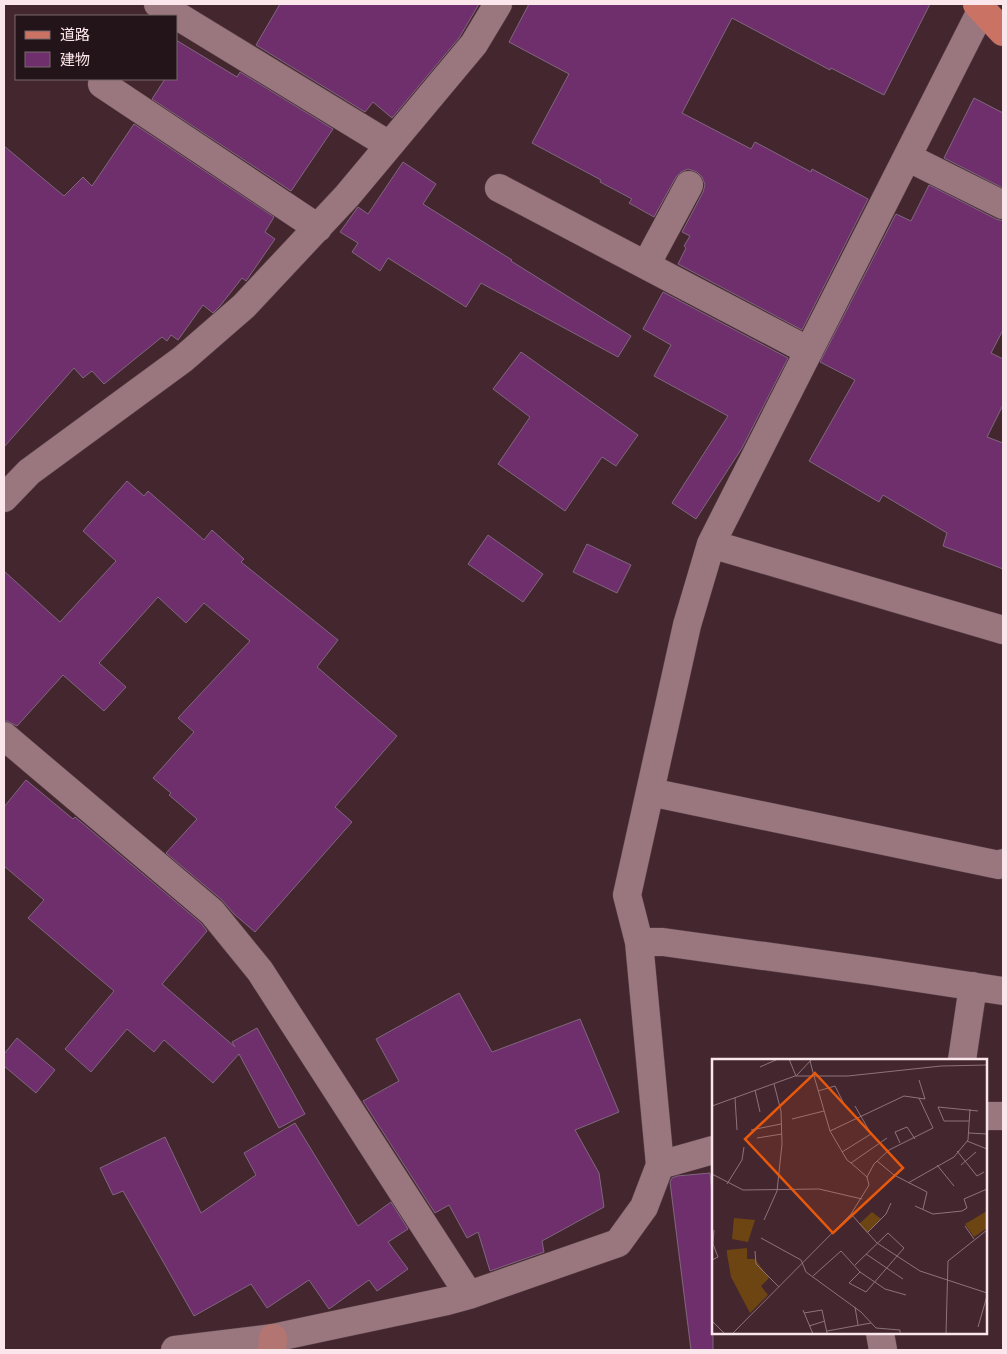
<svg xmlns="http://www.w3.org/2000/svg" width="1007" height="1354" viewBox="0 0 1007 1354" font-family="'Space Grotesk','Noto Sans JP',sans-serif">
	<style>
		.building { fill: #6e2f6c; stroke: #80677e }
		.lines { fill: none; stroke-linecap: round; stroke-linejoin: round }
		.street-casing { stroke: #5b424a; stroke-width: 29 }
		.secondary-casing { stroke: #5b424a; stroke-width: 29 }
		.primary-casing { stroke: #5b424a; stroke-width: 29 }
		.street { stroke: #9a777f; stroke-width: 28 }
		.secondary { stroke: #b27572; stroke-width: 28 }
		.primary { stroke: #ca7364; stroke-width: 28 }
		.inset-road { fill: none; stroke: #8d737a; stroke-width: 1 }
		.view { fill: #e8590c; fill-opacity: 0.15; stroke: #e8590c; stroke-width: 2.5 }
		.inset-edge { fill: none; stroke: #fbe6eb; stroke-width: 2.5 }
	</style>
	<rect width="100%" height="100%" fill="#44262f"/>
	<path class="building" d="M 280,4 L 479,4 L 459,38 L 392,118 L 373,102 L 365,112 L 256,45 Z
		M 529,4 L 930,4 L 884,95 L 831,68 L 830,70 L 732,18 L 682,113 L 751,149 L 755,142 L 811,172 L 812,169 L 868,199 L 802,330 L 678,264 L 686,248 L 684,246 L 690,236 L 682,232 L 703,192 L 705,185 L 702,177 L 697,172 L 688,169 L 681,172 L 676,177 L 654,217 L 629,203 L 632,199 L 600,182 L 601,180 L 532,143 L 569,74 L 509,42 Z
		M 176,40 L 237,77 L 240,72 L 333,129 L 291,191 L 152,99 L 165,79 L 176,79 Z
		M 974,98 L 1003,113 L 1003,188 L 944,158 Z
		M 134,124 L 274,217 L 265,232 L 275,239 L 246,281 L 242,278 L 220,306 L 213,313 L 203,305 L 178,340 L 171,335 L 167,341 L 162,337 L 104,384 L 92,371 L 83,378 L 74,368 L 4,447 L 4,146 L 64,196 L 83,177 L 92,186 Z
		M 403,162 L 436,184 L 423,204 L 512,260 L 511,261 L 631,336 L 618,357 L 481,283 L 466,307 L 388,258 L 380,271 L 352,252 L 358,243 L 340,232 L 358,207 L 368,214 Z
		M 929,185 L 996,219 L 1003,221 L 1003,330 L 991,353 L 1003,359 L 1003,405 L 987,437 L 1003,443 L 1003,569 L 943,546 L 947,533 L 883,495 L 879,502 L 809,461 L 855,380 L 820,362 L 896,214 L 911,221 Z
		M 663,292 L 788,358 L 742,448 L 696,519 L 672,503 L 728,416 L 654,376 L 671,345 L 643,329 Z
		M 521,352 L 638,435 L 616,466 L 602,457 L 565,511 L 498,464 L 530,417 L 493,389 Z
		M 127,481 L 144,496 L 148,491 L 204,540 L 212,530 L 244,559 L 241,562 L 338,640 L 317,667 L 397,736 L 335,807 L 352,822 L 255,932 L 234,914 L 222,900 L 166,853 L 197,819 L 169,795 L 171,793 L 153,778 L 194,732 L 178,718 L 250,641 L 204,603 L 186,623 L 158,597 L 99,663 L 126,687 L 104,711 L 63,675 L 17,726 L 7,721 L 4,721 L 4,571 L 60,622 L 116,561 L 83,531 Z
		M 488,535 L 543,574 L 523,602 L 468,564 Z
		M 587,544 L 631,565 L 617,593 L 573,572 Z
		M 26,780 L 73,819 L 75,817 L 201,923 L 207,931 L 162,984 L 235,1047 L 232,1042 L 257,1028 L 305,1114 L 279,1128 L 239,1054 L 213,1083 L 164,1040 L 154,1052 L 127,1029 L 91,1072 L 65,1049 L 114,991 L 28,918 L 44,900 L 4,866 L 4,807 Z
		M 459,993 L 492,1052 L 580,1019 L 619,1112 L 575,1130 L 599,1173 L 604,1207 L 542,1241 L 544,1252 L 490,1271 L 478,1232 L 467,1238 L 449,1205 L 435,1213 L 363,1101 L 399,1081 L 376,1039 Z
		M 17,1038 L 55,1070 L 36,1093 L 4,1066 L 4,1054 Z
		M 295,1123 L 358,1226 L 391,1202 L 408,1229 L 388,1242 L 408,1269 L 377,1291 L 369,1280 L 329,1309 L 309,1280 L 267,1308 L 251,1284 L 194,1316 L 123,1191 L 113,1195 L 100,1168 L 165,1137 L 201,1213 L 256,1175 L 244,1153 Z
		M 710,1173 L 713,1206 L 713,1350 L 691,1350 L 670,1182 L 672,1178 L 677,1176 Z"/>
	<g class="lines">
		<defs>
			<path id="street" d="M 158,4 L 389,145
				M 982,9 L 711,544 L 687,625 L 627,895 L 639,942 L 663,942 L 872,971 L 1003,991
				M 102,84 L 318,228
				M 907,157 L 1003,205
				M 499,188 L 809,351
				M 646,265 L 689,185
				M 4,498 L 29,472 L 183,359 L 244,306 L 347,196 L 474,44 L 498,4
				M 711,544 L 1003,630
				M 4,736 L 212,912 L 260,971 L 469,1295
				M 650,792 L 999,865 L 1003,863
				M 962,1060 L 973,986
				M 986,1116 L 1003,1116
				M 660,1165 L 713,1150
				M 880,1333 L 883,1350
				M 175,1350 L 273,1338 L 447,1301 L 469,1295 L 618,1243 L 644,1207 L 660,1165 L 639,942"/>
			<path id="secondary" d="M 272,1350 L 273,1338"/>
			<path id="primary" d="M 977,4 L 1003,32"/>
		</defs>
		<use href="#street" class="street-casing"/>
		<use href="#secondary" class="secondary-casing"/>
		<use href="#primary" class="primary-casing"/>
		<use href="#street" class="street"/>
		<use href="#secondary" class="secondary"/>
		<use href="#primary" class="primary"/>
	</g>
	<g transform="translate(712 1059)">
		<rect width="275" height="275" fill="#44262f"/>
		<path d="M 275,152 L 275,169 L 262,178 L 253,165 ZM 160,153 L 169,160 L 155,174 L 147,165 ZM 22,159 L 43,161 L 36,183 L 20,180 ZM 35,189 L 35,200 L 43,200 L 57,219 L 49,227 L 56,236 L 38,254 L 19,218 L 15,195 L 15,191 Z" fill="#6c4512"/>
		<path class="inset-road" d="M 77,0 L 84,17M 98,2 L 102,17M 48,8 L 66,0M 84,17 L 100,0M 102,17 L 118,72 L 135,101 L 139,104 L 175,79M 43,31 L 48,53M 106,32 L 123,27 L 131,43M 23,39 L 25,71M 0,47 L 83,17 L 136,17 L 229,7 L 275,6M 80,60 L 112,52M 257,62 L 232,62 L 226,48 L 266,52M 39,71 L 69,65M 118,72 L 192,37 L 213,40 L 207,21M 257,74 L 275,75M 45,79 L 70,75M 255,82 L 275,90M 188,84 L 183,73 L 195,68 L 203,80M 245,92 L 265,117 L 272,113M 130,93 L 159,75 L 143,47M 165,102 L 182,116 L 215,133 L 211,150M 225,106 L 242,127M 249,106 L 264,93M 0,115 L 31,131 L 107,130 L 150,140M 155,118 L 162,105 L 177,91 L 221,69 L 207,39M 196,124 L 242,98 L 256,81 L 258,50M 15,125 L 30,101 L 32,88M 203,147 L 221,155 L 250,152 L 255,149 L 252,140 L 275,130M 139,155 L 165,184 L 208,212 L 275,234M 52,161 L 65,132 L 70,85 L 69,52 L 62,25M 253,167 L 262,180M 155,174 L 174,155 L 179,144M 49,179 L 89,201 L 94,213 L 149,253 L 164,269 L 188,271 L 188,275M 43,192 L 44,205 L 67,228M 154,195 L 191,220M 0,201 L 6,198 L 1,185 L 2,171M 143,206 L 176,174 L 192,189 L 154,233 L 137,224 L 148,213M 101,217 L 129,192 L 148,213 L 173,230 L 194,236M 143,248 L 146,266M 91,251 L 101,275M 92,254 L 110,251 L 115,274M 0,262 L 13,275M 97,267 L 113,262M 266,268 L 275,237M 115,272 L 159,264M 20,275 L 139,155 L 157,126 L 155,118 L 139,104M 234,275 L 236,202 L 275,171"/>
		<path class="view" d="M 103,14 L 191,109 L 121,174 L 33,80 Z"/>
		<rect width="275" height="275" class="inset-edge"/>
	</g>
	<rect width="1007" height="1354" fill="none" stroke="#fbe6eb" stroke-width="10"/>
	<rect x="15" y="15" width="162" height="65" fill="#221418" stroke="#79686c"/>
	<rect x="25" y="31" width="25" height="8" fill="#ca7364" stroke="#79686c"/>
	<text x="60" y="40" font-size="15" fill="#fbe6eb">道路</text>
	<rect x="25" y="52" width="25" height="15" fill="#6e2f6c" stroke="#79686c"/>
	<text x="60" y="65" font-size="15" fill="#fbe6eb">建物</text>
</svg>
